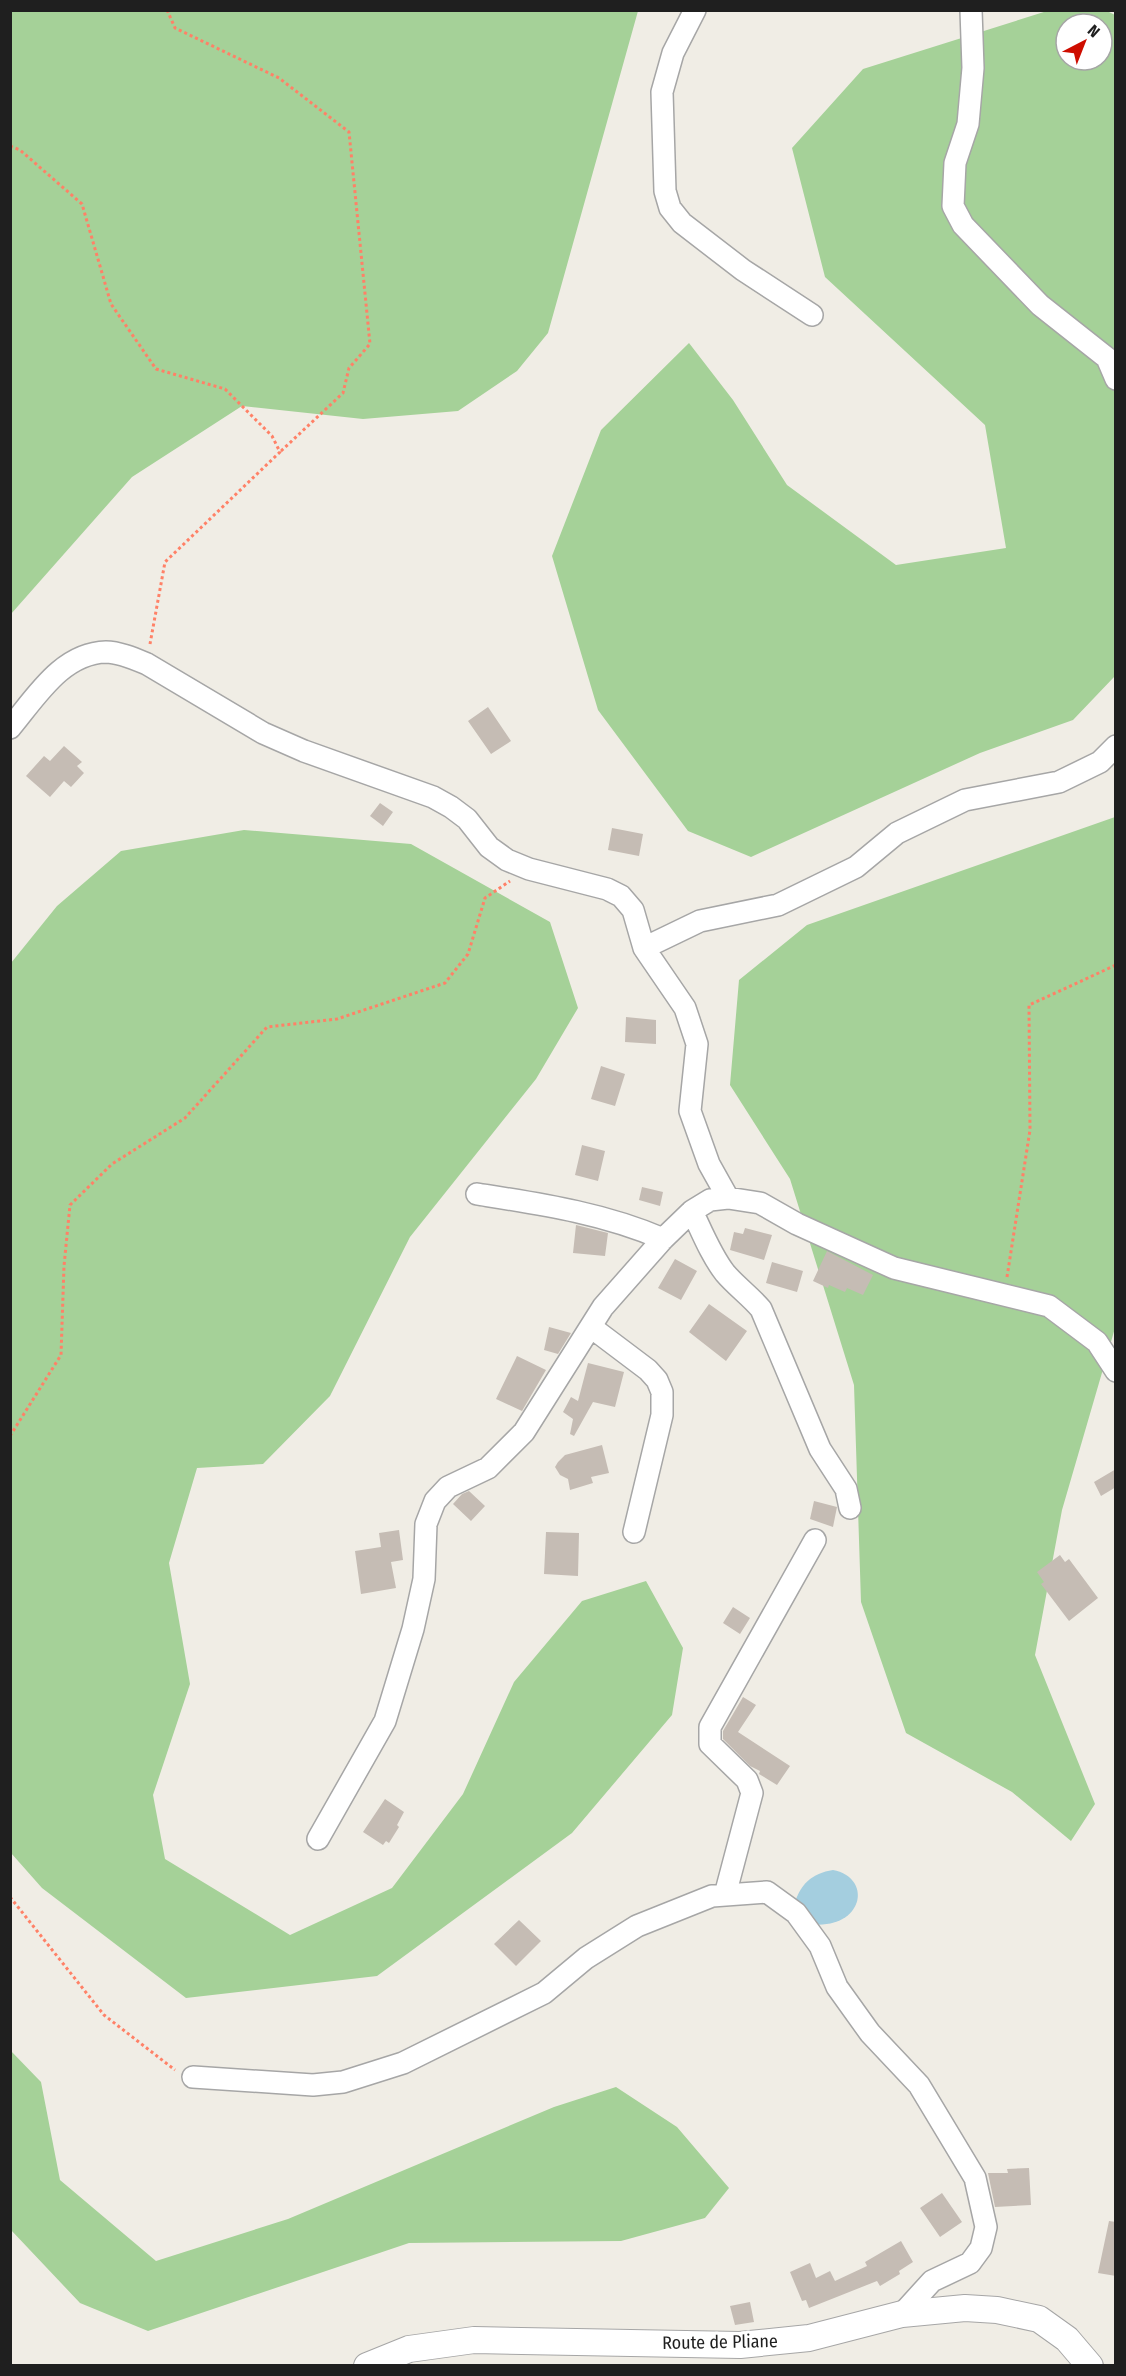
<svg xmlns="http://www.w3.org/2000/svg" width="1126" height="2376" viewBox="0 0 1126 2376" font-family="'Fira Sans Condensed',sans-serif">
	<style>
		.forest { fill: #a5d198; fill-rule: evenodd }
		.water { fill: #a4cedf }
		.building { fill: #c5bcb4 }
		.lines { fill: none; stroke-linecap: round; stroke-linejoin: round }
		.minor-casing { stroke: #a6a6a6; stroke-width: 24 }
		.tertiary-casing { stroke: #a6a6a6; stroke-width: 28 }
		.path { stroke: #ff8167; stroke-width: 3; stroke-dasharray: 3 3; stroke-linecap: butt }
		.minor { stroke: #fff; stroke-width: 21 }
		.tertiary { stroke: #fff; stroke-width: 26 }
		.labels { text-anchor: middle; stroke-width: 6; stroke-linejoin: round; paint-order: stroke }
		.street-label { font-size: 18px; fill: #1f1f1f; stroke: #fff }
	</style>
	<rect width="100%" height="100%" fill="#f0ede5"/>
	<path class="forest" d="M 11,10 L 638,10 L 638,11 L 548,333 L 517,371 L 458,411 L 363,419 L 242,406 L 132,477 L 11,614 Z
		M 1047,11 L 1107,11 L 1115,15 L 1115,676 L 1073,720 L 980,753 L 751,857 L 688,831 L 598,710 L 552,556 L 601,430 L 689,343 L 733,400 L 787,485 L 896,565 L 1006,548 L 985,425 L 825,277 L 792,148 L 863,69 ZM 1066,24 L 1102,24 L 1102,60 L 1066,60 Z
		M 1115,817 L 1115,1328 L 1062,1510 L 1035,1655 L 1095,1804 L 1071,1841 L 1012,1792 L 906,1733 L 861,1602 L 854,1385 L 790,1179 L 730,1085 L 739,980 L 807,925 Z
		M 244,830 L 411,844 L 550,922 L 578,1008 L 536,1079 L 410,1237 L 330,1396 L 263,1464 L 197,1468 L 169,1563 L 190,1684 L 153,1795 L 165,1859 L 290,1935 L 392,1888 L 463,1794 L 514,1682 L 582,1601 L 646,1581 L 683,1648 L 672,1715 L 572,1833 L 377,1976 L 186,1998 L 42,1888 L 11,1853 L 11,963 L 57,906 L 121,851 Z
		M 10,2050 L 41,2082 L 60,2180 L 156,2261 L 288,2219 L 554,2107 L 616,2087 L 677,2127 L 729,2188 L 705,2218 L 621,2241 L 409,2243 L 148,2331 L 80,2303 L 11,2230 Z"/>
	<path class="water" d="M 833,1870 C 874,1878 863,1931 809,1924 L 794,1906 C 799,1885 812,1873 833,1870 Z"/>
	<path class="building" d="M 488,707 L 511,741 L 491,754 L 468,721 Z
		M 64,746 L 82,762 L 77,766 L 84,773 L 71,787 L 64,781 L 50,797 L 26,776 L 44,756 L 50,761 Z
		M 380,803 L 393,812 L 383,826 L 370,816 Z
		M 612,828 L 643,834 L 639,856 L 608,850 Z
		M 626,1017 L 656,1020 L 656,1044 L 625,1042 Z
		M 601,1066 L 625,1074 L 615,1106 L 591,1099 Z
		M 582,1145 L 605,1151 L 598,1181 L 575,1175 Z
		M 642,1187 L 663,1192 L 660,1206 L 639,1200 Z
		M 576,1225 L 608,1233 L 605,1256 L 573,1253 Z
		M 745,1228 L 772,1235 L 764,1260 L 730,1250 L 734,1232 L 743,1234 Z
		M 827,1251 L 873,1275 L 863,1295 L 847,1288 L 845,1292 L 829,1285 L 828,1288 L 813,1281 Z
		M 675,1259 L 697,1271 L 681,1300 L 658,1288 Z
		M 772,1262 L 803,1271 L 797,1292 L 766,1283 Z
		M 709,1304 L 747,1331 L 726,1361 L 689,1332 Z
		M 549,1327 L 571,1333 L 558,1354 L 544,1350 Z
		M 517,1356 L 546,1370 L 522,1411 L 496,1399 Z
		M 588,1363 L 624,1372 L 615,1407 L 593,1402 L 574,1436 L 570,1434 L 573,1419 L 563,1412 L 571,1397 L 578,1401 Z
		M 602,1445 L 609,1473 L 591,1477 L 593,1483 L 570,1490 L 568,1479 L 560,1475 L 555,1467 L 558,1462 L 565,1455 Z
		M 1116,1469 L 1116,1487 L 1101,1496 L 1094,1482 Z
		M 469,1491 L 485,1506 L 471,1521 L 453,1504 L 462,1494 Z
		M 814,1501 L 837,1507 L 833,1527 L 810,1519 Z
		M 399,1530 L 403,1560 L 391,1562 L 396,1588 L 361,1594 L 355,1551 L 381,1547 L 379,1533 Z
		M 546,1532 L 579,1533 L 578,1576 L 544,1574 Z
		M 1060,1555 L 1065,1562 L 1069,1559 L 1098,1598 L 1069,1621 L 1041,1584 L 1044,1582 L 1037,1572 Z
		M 733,1607 L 750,1618 L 740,1634 L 723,1623 Z
		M 743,1697 L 756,1705 L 738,1732 L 790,1766 L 777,1785 L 759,1774 L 760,1771 L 750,1766 L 723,1739 L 723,1731 Z
		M 385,1799 L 404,1812 L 397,1825 L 399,1827 L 389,1843 L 386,1841 L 383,1845 L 363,1832 Z
		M 519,1920 L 541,1941 L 516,1966 L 494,1944 Z
		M 1029,2168 L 1031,2205 L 995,2207 L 988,2173 L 1008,2173 L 1007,2169 Z
		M 942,2193 L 962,2222 L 940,2237 L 920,2208 Z
		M 1109,2221 L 1116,2222 L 1116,2276 L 1098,2273 Z
		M 901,2241 L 913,2262 L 899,2271 L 900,2274 L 880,2286 L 877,2281 L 809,2308 L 806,2300 L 802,2301 L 790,2272 L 810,2263 L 816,2278 L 830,2271 L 835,2281 L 867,2266 L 865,2262 Z
		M 750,2302 L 754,2322 L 735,2325 L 730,2306 Z"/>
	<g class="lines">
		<defs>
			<path id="minor" d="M 695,10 L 673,53 L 662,92 L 665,191 L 670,208 L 682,223 L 743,270 L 812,315
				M 971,10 L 973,68 L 968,124 L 955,163 L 953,206 L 963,225 L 1040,305 L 1107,358 L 1116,379
				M 10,728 C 36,697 62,653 106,652 C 119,652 135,659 147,664 L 263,733 L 304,751 L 433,797 L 451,807 L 467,819 L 489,847 L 507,860 L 529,869 L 607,889 L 621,896 L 633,910 L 644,948 L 685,1008 L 697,1044 L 690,1111 L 709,1164 L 728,1198
				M 644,948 L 700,921 L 778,905 L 856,867 L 897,833 L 965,800 L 1059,782 L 1100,762 L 1116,746
				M 477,1194 C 540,1204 603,1213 663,1239
				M 692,1211 C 702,1232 711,1255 725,1273 C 736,1286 750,1296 761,1309 L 820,1449 L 846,1489 L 850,1508
				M 591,1327 L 648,1370 L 657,1380 L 662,1392 L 662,1415 L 634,1532
				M 318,1839 L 385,1721 L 413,1629 L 424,1579 L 426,1524 L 435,1501 L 448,1487 L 488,1468 L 524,1432 L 603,1307 L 663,1239 L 692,1211 L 710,1200 L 728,1198 L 760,1203 L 797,1224 L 894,1268 L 1049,1306 L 1097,1342 L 1116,1371
				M 725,1895 L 752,1793 L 747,1780 L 710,1744 L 710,1727 L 815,1540
				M 193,2077 L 313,2085 L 343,2082 L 403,2063 L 544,1993 L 586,1958 L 637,1926 L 712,1896 L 767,1892 L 796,1913 L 820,1946 L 837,1987 L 870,2033 L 919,2085 L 975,2178 L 986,2227 L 981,2248 L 970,2263 L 932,2281 L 902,2314"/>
			<path id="tertiary" d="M 367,2366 L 409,2349 L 474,2340 L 740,2345 L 809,2338 L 902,2314 L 965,2308 L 997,2310 L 1039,2319 L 1067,2339 L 1090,2366"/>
		</defs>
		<use href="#minor" class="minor-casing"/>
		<use href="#tertiary" class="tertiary-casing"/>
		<path class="path" d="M 167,10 L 175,28 L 279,78 L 349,132 L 370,344 L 349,368 L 343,393 L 280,452
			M 10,146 L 20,150 L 82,204 L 111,304 L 156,369 L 225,389 L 272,436 L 280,452 L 165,562 L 150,644
			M 1007,1277 L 1030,1130 L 1029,1005 L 1116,965
			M 10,1436 L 61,1355 L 64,1266 L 70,1205 L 112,1164 L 185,1118 L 267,1027 L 337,1019 L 445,983 L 468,954 L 485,898 L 510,881
			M 10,1897 L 104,2015 L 175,2070"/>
		<use href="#minor" class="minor"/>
		<use href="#tertiary" class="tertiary"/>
	</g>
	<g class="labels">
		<g class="street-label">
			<text transform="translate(720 2342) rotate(-1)" y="6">Route de Pliane</text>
		</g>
	</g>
	<rect width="1126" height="2376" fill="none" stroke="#1f1f1f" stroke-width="24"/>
	<g transform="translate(1084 42) rotate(42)"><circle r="28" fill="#ffffff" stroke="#a5a5a5" stroke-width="1.5"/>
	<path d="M0-4.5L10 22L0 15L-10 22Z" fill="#ce0d00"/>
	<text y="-9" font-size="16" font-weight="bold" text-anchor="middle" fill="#1f1f1f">N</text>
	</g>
</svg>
